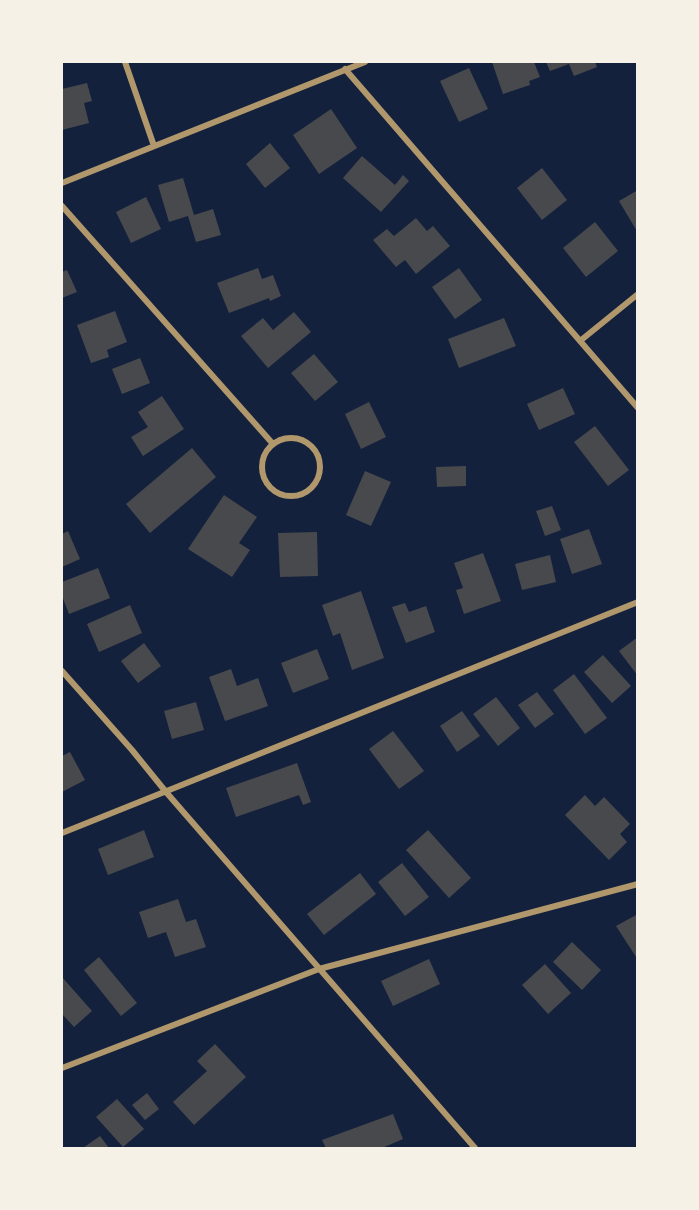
<svg xmlns="http://www.w3.org/2000/svg" width="699" height="1210" viewBox="0 0 699 1210" font-family="Montserrat,sans-serif">
	<style>
		.building { fill: #48494c }
		.lines { fill: none; stroke-linecap: round; stroke-linejoin: round }
		.minor { stroke: #b1986c; stroke-width: 6 }
	</style>
	<rect width="100%" height="100%" fill="#14213d"/>
	<path class="building" d="M 492,62 L 534,62 L 540,77 L 529,81 L 530,85 L 503,94 Z
		M 546,62 L 595,62 L 597,67 L 574,76 L 569,64 L 550,71 Z
		M 469,68 L 488,109 L 459,122 L 440,81 Z
		M 87,83 L 92,101 L 84,103 L 89,123 L 62,130 L 62,89 Z
		M 331,109 L 357,148 L 319,174 L 293,135 Z
		M 270,143 L 290,168 L 265,188 L 246,164 Z
		M 362,156 L 395,185 L 403,175 L 409,181 L 381,212 L 343,178 Z
		M 542,168 L 567,200 L 542,220 L 517,188 Z
		M 183,178 L 194,215 L 213,209 L 221,235 L 196,242 L 188,216 L 169,222 L 158,185 Z
		M 638,190 L 638,233 L 619,201 Z
		M 146,197 L 161,229 L 131,243 L 116,212 Z
		M 416,218 L 427,231 L 433,226 L 450,246 L 416,274 L 405,260 L 396,267 L 373,240 L 387,229 L 394,236 Z
		M 595,222 L 618,251 L 586,277 L 563,248 Z
		M 258,268 L 262,279 L 273,275 L 281,296 L 270,301 L 269,298 L 229,313 L 217,283 Z
		M 459,268 L 482,300 L 455,319 L 432,287 Z
		M 67,270 L 77,292 L 62,298 L 62,272 Z
		M 115,311 L 127,342 L 107,350 L 109,357 L 91,363 L 77,325 Z
		M 294,312 L 311,332 L 268,368 L 241,336 L 263,318 L 273,330 Z
		M 504,318 L 516,346 L 459,368 L 448,339 Z
		M 314,354 L 338,382 L 315,401 L 291,373 Z
		M 140,358 L 150,383 L 122,394 L 112,369 Z
		M 563,388 L 575,414 L 539,430 L 527,404 Z
		M 162,396 L 184,429 L 143,456 L 131,437 L 148,427 L 138,412 Z
		M 369,402 L 386,437 L 361,449 L 345,414 Z
		M 595,426 L 629,470 L 608,486 L 574,442 Z
		M 192,448 L 216,477 L 150,533 L 126,504 Z
		M 466,466 L 466,486 L 437,487 L 436,467 Z
		M 365,471 L 391,482 L 371,526 L 346,515 Z
		M 224,495 L 257,517 L 239,543 L 250,550 L 232,577 L 188,549 Z
		M 552,506 L 561,530 L 545,536 L 536,511 Z
		M 589,529 L 602,564 L 572,574 L 560,539 Z
		M 68,531 L 80,559 L 62,567 L 62,534 Z
		M 317,532 L 318,576 L 280,577 L 278,533 Z
		M 483,553 L 501,601 L 464,614 L 456,590 L 463,588 L 454,563 Z
		M 550,555 L 556,582 L 522,590 L 515,564 Z
		M 98,568 L 110,598 L 69,614 L 62,596 L 62,582 Z
		M 361,591 L 384,658 L 352,670 L 340,633 L 333,636 L 322,605 Z
		M 405,603 L 409,612 L 426,606 L 435,632 L 406,643 L 392,607 Z
		M 130,605 L 142,633 L 99,652 L 87,624 Z
		M 638,637 L 638,676 L 619,651 Z
		M 144,643 L 161,666 L 138,683 L 121,661 Z
		M 317,649 L 329,679 L 293,693 L 281,663 Z
		M 603,655 L 631,686 L 612,703 L 584,672 Z
		M 231,669 L 237,686 L 258,678 L 268,706 L 225,721 L 209,677 Z
		M 574,674 L 607,718 L 585,734 L 553,690 Z
		M 537,692 L 554,714 L 535,728 L 518,705 Z
		M 496,697 L 520,728 L 498,746 L 473,714 Z
		M 196,702 L 204,730 L 172,739 L 164,711 Z
		M 462,711 L 480,736 L 457,752 L 440,726 Z
		M 393,731 L 424,771 L 399,789 L 369,749 Z
		M 70,752 L 85,780 L 62,792 L 62,756 Z
		M 297,763 L 311,802 L 303,805 L 299,795 L 236,817 L 226,788 Z
		M 585,795 L 595,806 L 604,797 L 630,824 L 620,834 L 627,842 L 609,860 L 565,815 Z
		M 144,830 L 154,857 L 108,875 L 98,849 Z
		M 428,830 L 471,878 L 449,898 L 406,850 Z
		M 402,863 L 429,897 L 405,916 L 378,882 Z
		M 360,873 L 376,894 L 324,935 L 307,914 Z
		M 178,899 L 186,922 L 196,919 L 206,947 L 175,957 L 166,932 L 148,938 L 139,912 Z
		M 638,914 L 638,960 L 616,926 Z
		M 572,942 L 601,970 L 582,990 L 553,962 Z
		M 99,957 L 137,1003 L 121,1016 L 84,970 Z
		M 429,959 L 440,984 L 393,1006 L 381,981 Z
		M 545,964 L 571,993 L 548,1014 L 522,985 Z
		M 62,977 L 92,1011 L 74,1027 L 62,1014 Z
		M 215,1044 L 246,1077 L 194,1125 L 173,1102 L 207,1071 L 197,1061 Z
		M 147,1093 L 159,1109 L 145,1120 L 132,1105 Z
		M 117,1099 L 144,1129 L 123,1147 L 96,1117 Z
		M 393,1114 L 403,1139 L 382,1148 L 326,1148 L 322,1140 Z
		M 100,1136 L 109,1148 L 83,1148 Z"/>
	<g class="lines">
		<path class="minor" d="M 125,62 L 154,146
			M 345,69 L 638,408
			M 62,183 L 365,62
			M 62,206 L 273,444
			M 580,341 L 638,294
			M262 467a29 29 0 1 1 58 0a29 29 0 1 1-58 0Z
			M 62,671 L 132,750 L 166,792 L 475,1148
			M 62,833 L 638,602
			M 62,1068 L 319,969 L 638,884"/>
	</g>
	<rect width="699" height="1210" fill="none" stroke="#f6f1e7" stroke-width="126"/>
</svg>
